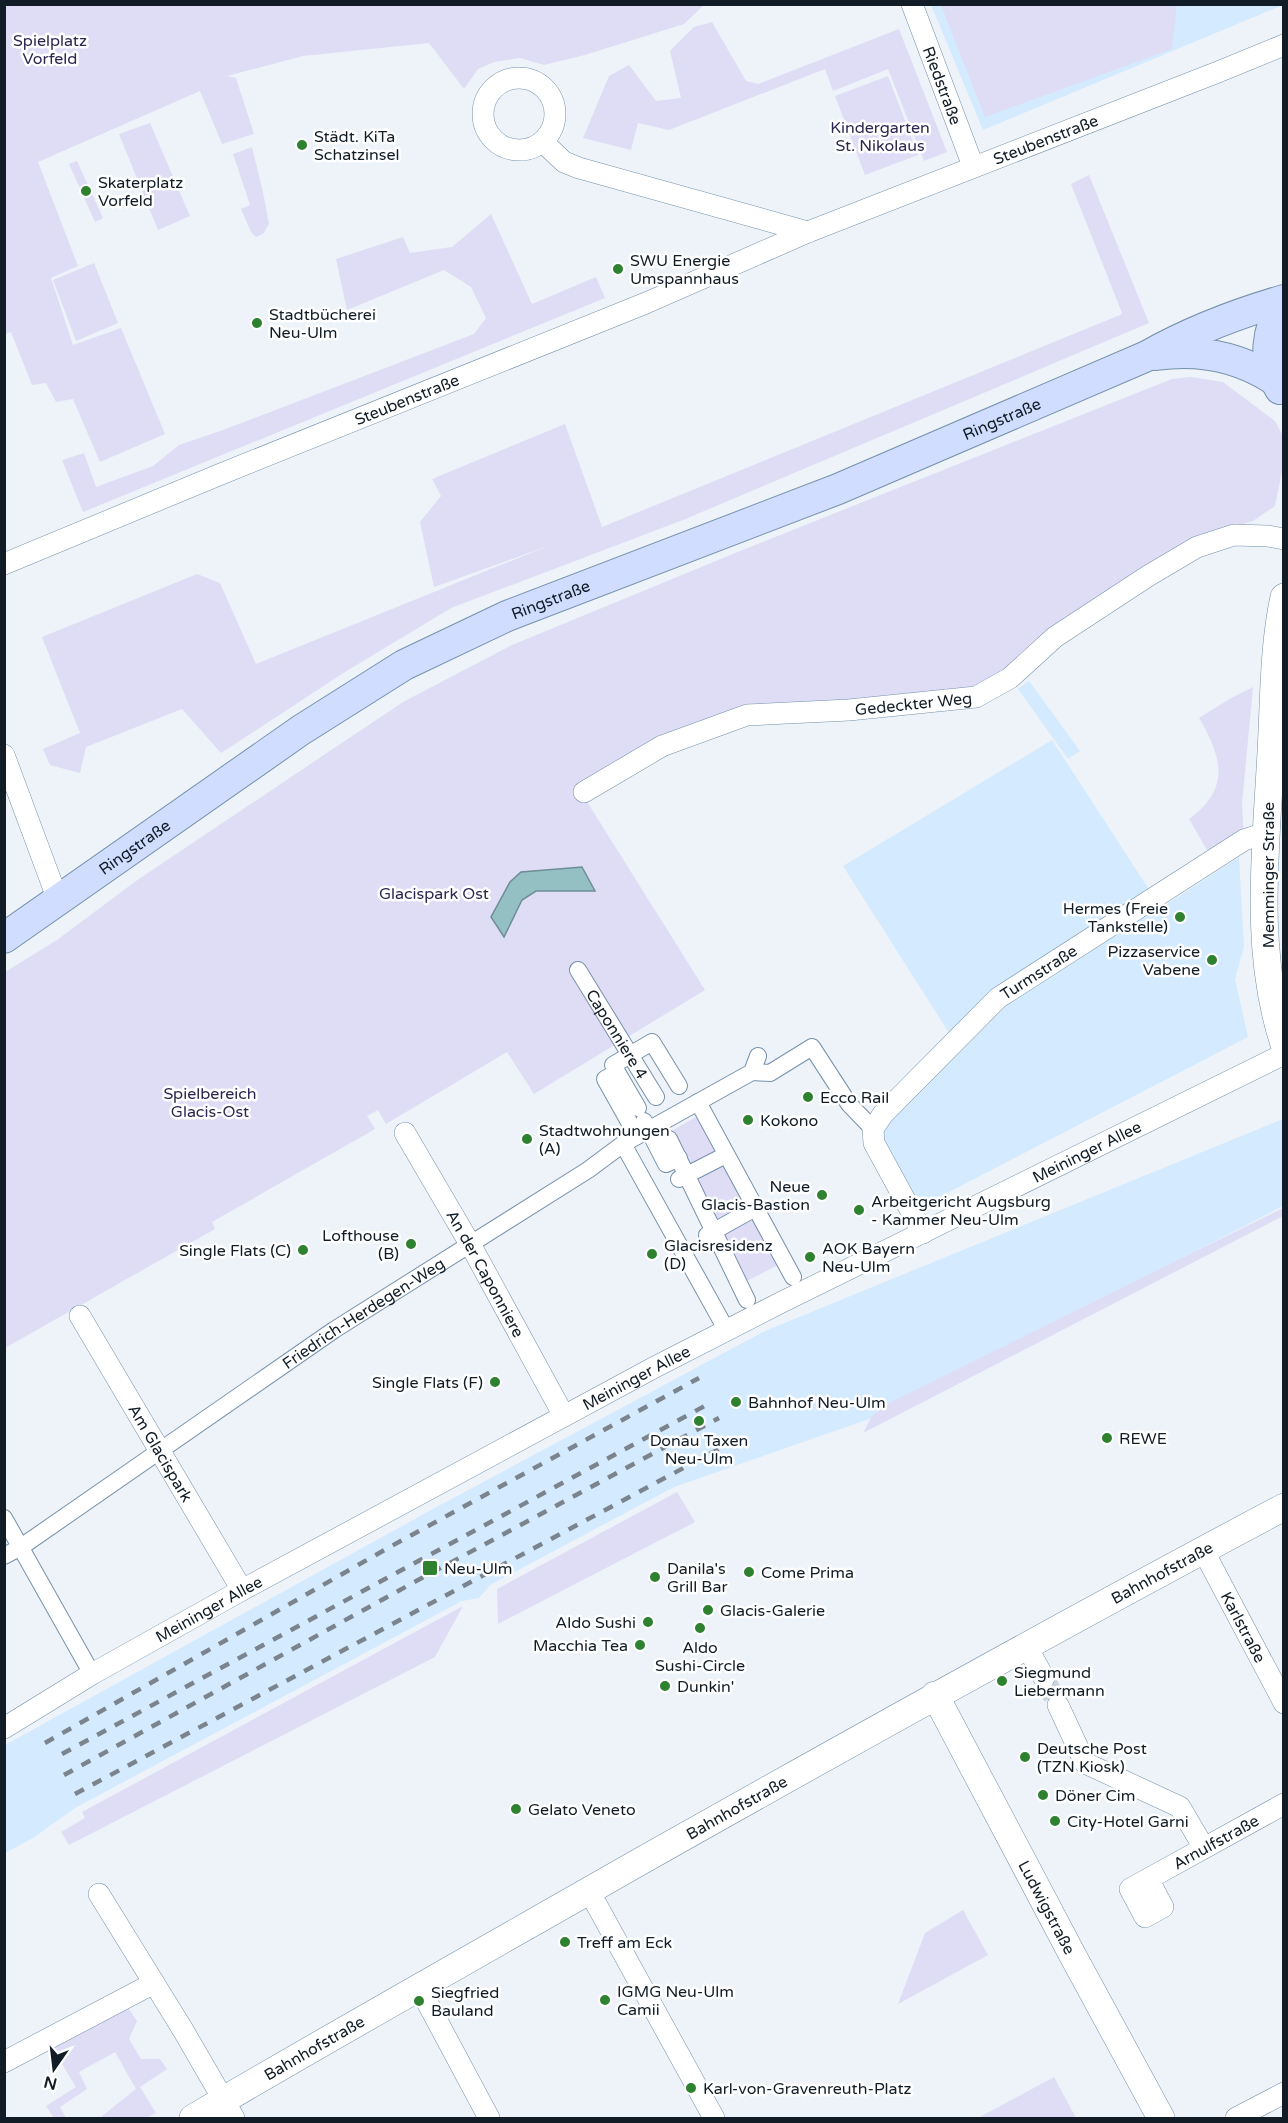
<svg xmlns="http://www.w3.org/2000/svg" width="1288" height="2123" viewBox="0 0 1288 2123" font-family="'Varela Round',sans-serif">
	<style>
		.built { fill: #d4eafe }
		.green { fill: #deddf5 }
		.water { fill: #94bfc3; stroke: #6d8e94; stroke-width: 1.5 }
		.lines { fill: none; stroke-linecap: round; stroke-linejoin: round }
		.minor-tunnel { stroke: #ccd3d9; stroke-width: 21; stroke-dasharray: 21 10; stroke-linecap: butt }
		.pedestrian-casing { stroke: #7591ab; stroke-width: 18 }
		.minor-casing { stroke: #7591ab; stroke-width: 22 }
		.tertiary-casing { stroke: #7591ab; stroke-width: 28 }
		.secondary-casing { stroke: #7591ab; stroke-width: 32 }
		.pedestrian { stroke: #fff; stroke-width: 16 }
		.minor { stroke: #fff; stroke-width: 21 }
		.tertiary { stroke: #fff; stroke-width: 27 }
		.secondary { stroke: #d1ddfe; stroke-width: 30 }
		.rail { stroke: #7b848c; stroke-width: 4.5; stroke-dasharray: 10 10; stroke-linecap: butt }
		.poi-dot { fill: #2e812e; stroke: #fff; stroke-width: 2 }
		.labels { text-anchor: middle; stroke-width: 5; stroke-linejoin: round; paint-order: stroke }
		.park-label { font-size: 16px; fill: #2c2650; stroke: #fff }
		.street-label { font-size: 16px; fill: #111c26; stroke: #fff }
		.poi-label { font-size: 16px; fill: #111c26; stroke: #fff; text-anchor: start }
	</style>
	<rect width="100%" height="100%" fill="#edf3f9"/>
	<path class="built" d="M 931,5 L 1283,5 L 983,130 Z
		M 1029,681 L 1080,751 L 1068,759 L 1018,689 Z
		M 1052,740 L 1161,908 L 1239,857 L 1244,947 L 1235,979 L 1248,1037 L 916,1209 L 882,1150 L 882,1130 L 958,1047 L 843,866 Z
		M 1283,1119 L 1283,1206 L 875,1417 L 674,1487 L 490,1585 L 479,1598 L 462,1601 L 75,1808 L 33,1838 L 5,1853 L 5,1745 L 431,1510 L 765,1331 Z"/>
	<path class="green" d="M 4,5 L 5,4 L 704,5 L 684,24 L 585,55 L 544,65 L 520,58 L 494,62 L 478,69 L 464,89 L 429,43 L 303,56 L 227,76 L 236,78 L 254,134 L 222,144 L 200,91 L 38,162 L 78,266 L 51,278 L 73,345 L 121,328 L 165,434 L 100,462 L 73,399 L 56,402 L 46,383 L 32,385 L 11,332 L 5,334 Z
		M 941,5 L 1177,5 L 1172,49 L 985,117 Z
		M 712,22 L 746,81 L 758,84 L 899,29 L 947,152 L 924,161 L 888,69 L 833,91 L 825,69 L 669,130 L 638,123 L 631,150 L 583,138 L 609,76 L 629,65 L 656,101 L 681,98 L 670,51 L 694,27 Z
		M 888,76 L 918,155 L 865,175 L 835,96 Z
		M 150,123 L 190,216 L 158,230 L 119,134 Z
		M 252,147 L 263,192 L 269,224 L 263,234 L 256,237 L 251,232 L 241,209 L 250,205 L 233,154 Z
		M 77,161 L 103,218 L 95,222 L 69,164 Z
		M 1089,175 L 1149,323 L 683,520 L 451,608 L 345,672 L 221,753 L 182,709 L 86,747 L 80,773 L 50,765 L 43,749 L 80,733 L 42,637 L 197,574 L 220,583 L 256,664 L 548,546 L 434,587 L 420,522 L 441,496 L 432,479 L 565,424 L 602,527 L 1120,315 L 1122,313 L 1071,184 Z
		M 491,214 L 532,304 L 596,277 L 605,298 L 83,512 L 62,460 L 84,453 L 96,487 L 153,466 L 179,445 L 223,430 L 474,334 L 486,318 L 471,287 L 444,270 L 347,310 L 336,259 L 403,237 L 410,253 L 452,247 Z
		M 94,263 L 118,323 L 76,341 L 53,280 Z
		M 1191,377 L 1223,382 L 1275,421 L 1283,436 L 1284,461 L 1275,506 L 1253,521 L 1185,542 L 974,693 L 745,710 L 579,789 L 705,990 L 534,1094 L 507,1052 L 386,1124 L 378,1110 L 367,1116 L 375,1129 L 212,1222 L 215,1229 L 5,1348 L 5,972 L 57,940 L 136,881 L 403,702 L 512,645 L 745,549 L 1172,379 Z
		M 1253,687 L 1242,804 L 1244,840 L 1211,857 L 1189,819 C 1231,789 1222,757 1199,718 L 1231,698 Z
		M 696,1117 L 715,1152 L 690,1165 L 673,1130 Z
		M 723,1164 L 746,1207 L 716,1221 L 696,1179 Z
		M 1283,1208 L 1283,1216 L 863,1433 L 872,1416 L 891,1402 Z
		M 753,1220 L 778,1265 L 745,1282 L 723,1235 Z
		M 677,1492 L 695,1522 L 498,1624 L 497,1589 Z
		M 463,1606 L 435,1657 L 69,1845 L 61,1832 L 85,1818 L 82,1812 Z
		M 963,1910 L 988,1955 L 898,2004 L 925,1933 Z
		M 125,2003 L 137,2021 L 129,2039 L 141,2059 L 160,2059 L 167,2069 L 140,2087 L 156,2113 L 146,2118 L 101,2118 L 102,2116 L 136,2089 L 115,2052 L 79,2072 L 87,2089 L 60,2107 L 66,2118 L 54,2118 L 46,2106 L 76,2087 L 50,2044 Z
		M 1054,2077 L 1076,2118 L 978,2118 Z"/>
	<path class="water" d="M 582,867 L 595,891 L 536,891 L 522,900 L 504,937 L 491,917 L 510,882 L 521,872 Z"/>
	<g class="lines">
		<path class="minor-tunnel" d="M 1044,1678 L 1058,1705"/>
		<defs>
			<g id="pedestrian">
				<path id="s1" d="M 578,970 L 656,1097"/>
				<path d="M 617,1072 L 605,1079 L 637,1136"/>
				<path d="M 752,1072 L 770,1073 L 812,1047 L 849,1104 L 873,1129"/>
				<path d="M 698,1102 L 793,1277"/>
				<path d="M 638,1108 L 613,1065 L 652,1042 L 679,1086"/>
				<path d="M 644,1121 L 666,1164 L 679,1158"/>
				<path d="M 669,1139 L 747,1300"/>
				<path d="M 623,1144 L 727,1331"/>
				<path d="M 679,1179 L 720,1158"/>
				<path d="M 707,1235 L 750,1211"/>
				<path d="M 4,1518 L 92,1674"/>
				<path id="s2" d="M 4,1556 L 21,1547 L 334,1330 L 588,1170 L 623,1144 L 752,1072 L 758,1056"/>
			</g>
			<g id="minor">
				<path id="s3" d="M 912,4 L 973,166"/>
				<circle cx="519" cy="114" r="36"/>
				<path d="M 543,142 L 564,162 L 579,168 L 808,232"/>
				<path id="s4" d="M 4,564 L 221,474 L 646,303 L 808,232 L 1218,72 L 1284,45"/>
				<path d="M 4,755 L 58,900"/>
				<path id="s5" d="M 584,792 L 662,746 L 747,715 L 849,710 L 976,697 L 1010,678 L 1055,637 L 1148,576 L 1197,547 L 1234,535 L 1268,536 L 1284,539"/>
				<path id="s6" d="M 405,1133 L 470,1244 L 564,1416"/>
				<path id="s7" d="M 923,1233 L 874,1143 L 873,1129 L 883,1114 L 998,998 L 1244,840 L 1265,833"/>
				<path id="s8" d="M 80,1316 L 242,1590"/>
				<path id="s9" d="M 1203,1550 L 1284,1703"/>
				<path d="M 1026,1645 L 1044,1678"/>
				<path d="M 1058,1705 L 1085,1763 L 1180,1807 L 1204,1848"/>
				<path id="s10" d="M 4,1728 L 92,1674 L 242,1590 L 655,1367 L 780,1303 L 1284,1054"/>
				<path id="s11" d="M 1148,1879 L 1163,1907 L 1145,1917 L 1130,1889 L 1148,1879 L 1284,1804"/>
				<path d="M 589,1891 L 714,2118"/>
				<path d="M 99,1894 L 183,2030 L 234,2118"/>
				<path d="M 419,1987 L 489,2118"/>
				<path d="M 4,2062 L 154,1983"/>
				<path d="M 1236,2118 L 1284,2093"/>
			</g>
			<g id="tertiary">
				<path d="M 1284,597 C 1273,648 1274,701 1271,752 C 1266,849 1253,950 1284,1044"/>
				<path id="s12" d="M 935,1695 L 1073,1956 L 1161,2118"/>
				<path id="s13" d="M 193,2118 C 339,2032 487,1949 634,1865 C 850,1743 1065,1623 1284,1507"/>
			</g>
			<g id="secondary">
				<path d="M 1156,355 C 1198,349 1237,356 1273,379"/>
				<path d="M 1280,389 C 1262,361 1266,330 1284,302"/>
				<path id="s14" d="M 4,938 L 301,730 L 404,665 L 507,616 L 838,489 L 1147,356 C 1191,331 1236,314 1284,300"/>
			</g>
		</defs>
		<use href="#pedestrian" class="pedestrian-casing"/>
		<use href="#minor" class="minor-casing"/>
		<use href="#tertiary" class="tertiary-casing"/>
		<use href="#secondary" class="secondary-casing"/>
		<use href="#pedestrian" class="pedestrian"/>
		<use href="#minor" class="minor"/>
		<use href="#tertiary" class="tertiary"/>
		<use href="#secondary" class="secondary"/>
		<path class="rail" d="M 45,1743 L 388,1548 L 699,1378
			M 62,1754 L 712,1402
			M 64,1775 L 409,1585 L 719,1418
			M 75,1794 L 732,1442"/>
	</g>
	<g class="poi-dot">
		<circle cx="302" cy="145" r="6"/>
		<circle cx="86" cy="191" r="6"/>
		<circle cx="618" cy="269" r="6"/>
		<circle cx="257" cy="323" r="6"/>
		<circle cx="1180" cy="917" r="6"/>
		<circle cx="1212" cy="960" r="6"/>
		<circle cx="808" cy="1097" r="6"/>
		<circle cx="748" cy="1120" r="6"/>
		<circle cx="527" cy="1139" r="6"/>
		<circle cx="822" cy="1195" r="6"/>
		<circle cx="859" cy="1210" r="6"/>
		<circle cx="411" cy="1244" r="6"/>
		<circle cx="303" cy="1250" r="6"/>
		<circle cx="652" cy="1254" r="6"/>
		<circle cx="810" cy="1257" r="6"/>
		<circle cx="495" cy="1382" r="6"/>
		<circle cx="736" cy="1402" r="6"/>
		<circle cx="699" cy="1421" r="6"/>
		<circle cx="1107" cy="1438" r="6"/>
		<rect x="422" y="1560" width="16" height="16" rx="3"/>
		<circle cx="749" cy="1572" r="6"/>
		<circle cx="655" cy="1577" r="6"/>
		<circle cx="708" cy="1610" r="6"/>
		<circle cx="648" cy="1622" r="6"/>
		<circle cx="700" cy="1628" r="6"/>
		<circle cx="640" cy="1645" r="6"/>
		<circle cx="1002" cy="1681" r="6"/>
		<circle cx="665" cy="1686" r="6"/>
		<circle cx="1025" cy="1757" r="6"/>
		<circle cx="1043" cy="1795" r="6"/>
		<circle cx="516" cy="1809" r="6"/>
		<circle cx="1055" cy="1821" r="6"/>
		<circle cx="565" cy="1942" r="6"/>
		<circle cx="605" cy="2000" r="6"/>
		<circle cx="419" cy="2001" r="6"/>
		<circle cx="691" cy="2088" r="6"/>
	</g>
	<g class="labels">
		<g class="park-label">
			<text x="50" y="46">Spielplatz<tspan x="50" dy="18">Vorfeld</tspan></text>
			<text x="880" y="133">Kindergarten<tspan x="880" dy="18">St. Nikolaus</tspan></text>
			<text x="434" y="899">Glacispark Ost</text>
			<text x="210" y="1099">Spielbereich<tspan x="210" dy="18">Glacis-Ost</tspan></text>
		</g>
		<g class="street-label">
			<text dy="6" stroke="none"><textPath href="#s3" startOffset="87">Riedstraße</textPath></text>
			<text dy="6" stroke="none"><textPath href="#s4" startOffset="1125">Steubenstraße</textPath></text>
			<text dy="6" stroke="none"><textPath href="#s4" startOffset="435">Steubenstraße</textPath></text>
			<text dy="6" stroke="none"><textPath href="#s14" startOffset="1131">Ringstraße</textPath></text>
			<text dy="6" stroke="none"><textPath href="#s14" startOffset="645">Ringstraße</textPath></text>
			<text dy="6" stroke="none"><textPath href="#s5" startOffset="348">Gedeckter Weg</textPath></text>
			<text dy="6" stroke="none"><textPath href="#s14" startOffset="159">Ringstraße</textPath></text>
			<text transform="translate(1268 875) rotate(-90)" y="6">Memminger Straße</text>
			<text dy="6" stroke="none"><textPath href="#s7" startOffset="346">Turmstraße</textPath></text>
			<text dy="6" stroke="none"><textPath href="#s1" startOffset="75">Caponniere 4</textPath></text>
			<text dy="6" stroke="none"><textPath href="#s10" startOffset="1227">Meininger Allee</textPath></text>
			<text dy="6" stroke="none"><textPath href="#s6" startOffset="162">An der Caponniere</textPath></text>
			<text dy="6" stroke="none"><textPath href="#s2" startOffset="434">Friedrich-Herdegen-Weg</textPath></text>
			<text dy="6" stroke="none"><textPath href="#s10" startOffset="723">Meininger Allee</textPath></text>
			<text dy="6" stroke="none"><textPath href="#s8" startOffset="159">Am Glacispark</textPath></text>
			<text dy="6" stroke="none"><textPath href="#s13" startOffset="1112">Bahnhofstraße</textPath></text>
			<text dy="6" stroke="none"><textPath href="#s10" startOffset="237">Meininger Allee</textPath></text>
			<text dy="6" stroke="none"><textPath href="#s9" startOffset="87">Karlstraße</textPath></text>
			<text dy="6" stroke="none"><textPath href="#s13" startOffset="626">Bahnhofstraße</textPath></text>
			<text dy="6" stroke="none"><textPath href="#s11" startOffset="182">Arnulfstraße</textPath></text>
			<text dy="6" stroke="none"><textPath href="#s12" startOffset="240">Ludwigstraße</textPath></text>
			<text dy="6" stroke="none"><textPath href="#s13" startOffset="140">Bahnhofstraße</textPath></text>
		</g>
		<g class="poi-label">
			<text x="314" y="142">Städt. KiTa<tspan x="314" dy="18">Schatzinsel</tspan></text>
			<text x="98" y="188">Skaterplatz<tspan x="98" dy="18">Vorfeld</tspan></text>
			<text x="630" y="266">SWU Energie<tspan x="630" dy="18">Umspannhaus</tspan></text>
			<text x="269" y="320">Stadtbücherei<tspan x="269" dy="18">Neu-Ulm</tspan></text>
			<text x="1168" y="914" text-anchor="end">Hermes (Freie<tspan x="1168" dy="18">Tankstelle)</tspan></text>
			<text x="1200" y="957" text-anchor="end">Pizzaservice<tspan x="1200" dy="18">Vabene</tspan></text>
			<text x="820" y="1103">Ecco Rail</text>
			<text x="760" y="1126">Kokono</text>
			<text x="539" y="1136">Stadtwohnungen<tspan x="539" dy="18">(A)</tspan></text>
			<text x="810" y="1192" text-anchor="end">Neue<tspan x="810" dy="18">Glacis-Bastion</tspan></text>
			<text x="871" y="1207">Arbeitgericht Augsburg<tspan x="871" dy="18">- Kammer Neu-Ulm</tspan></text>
			<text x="399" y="1241" text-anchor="end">Lofthouse<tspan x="399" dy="18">(B)</tspan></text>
			<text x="664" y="1251">Glacisresidenz<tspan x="664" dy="18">(D)</tspan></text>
			<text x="822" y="1254">AOK Bayern<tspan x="822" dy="18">Neu-Ulm</tspan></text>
			<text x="291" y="1256" text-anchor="end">Single Flats (C)</text>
			<text x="483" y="1388" text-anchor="end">Single Flats (F)</text>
			<text x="748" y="1408">Bahnhof Neu-Ulm</text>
			<text x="1119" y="1444">REWE</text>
			<text x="699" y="1446" text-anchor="middle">Donau Taxen<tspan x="699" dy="18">Neu-Ulm</tspan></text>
			<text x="444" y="1574">Neu-Ulm</text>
			<text x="667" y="1574">Danila's<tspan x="667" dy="18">Grill Bar</tspan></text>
			<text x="761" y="1578">Come Prima</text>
			<text x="720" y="1616">Glacis-Galerie</text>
			<text x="636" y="1628" text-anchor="end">Aldo Sushi</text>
			<text x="628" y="1651" text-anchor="end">Macchia Tea</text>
			<text x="700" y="1653" text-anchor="middle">Aldo<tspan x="700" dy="18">Sushi-Circle</tspan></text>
			<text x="1014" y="1678">Siegmund<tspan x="1014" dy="18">Liebermann</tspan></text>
			<text x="677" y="1692">Dunkin'</text>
			<text x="1037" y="1754">Deutsche Post<tspan x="1037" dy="18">(TZN Kiosk)</tspan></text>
			<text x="1055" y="1801">Döner Cim</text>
			<text x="528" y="1815">Gelato Veneto</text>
			<text x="1067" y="1827">City-Hotel Garni</text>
			<text x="577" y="1948">Treff am Eck</text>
			<text x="617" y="1997">IGMG Neu-Ulm<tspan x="617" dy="18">Camii</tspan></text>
			<text x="431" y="1998">Siegfried<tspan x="431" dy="18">Bauland</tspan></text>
			<text x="703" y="2094">Karl-von-Gravenreuth-Platz</text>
		</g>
	</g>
	<rect width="1288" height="2123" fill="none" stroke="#111c26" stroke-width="12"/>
	<g transform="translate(54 2069) rotate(194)" stroke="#ffffff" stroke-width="4.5" paint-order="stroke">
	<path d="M0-4.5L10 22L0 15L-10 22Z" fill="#111c26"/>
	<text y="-9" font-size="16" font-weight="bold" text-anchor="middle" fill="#111c26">N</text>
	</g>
</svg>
